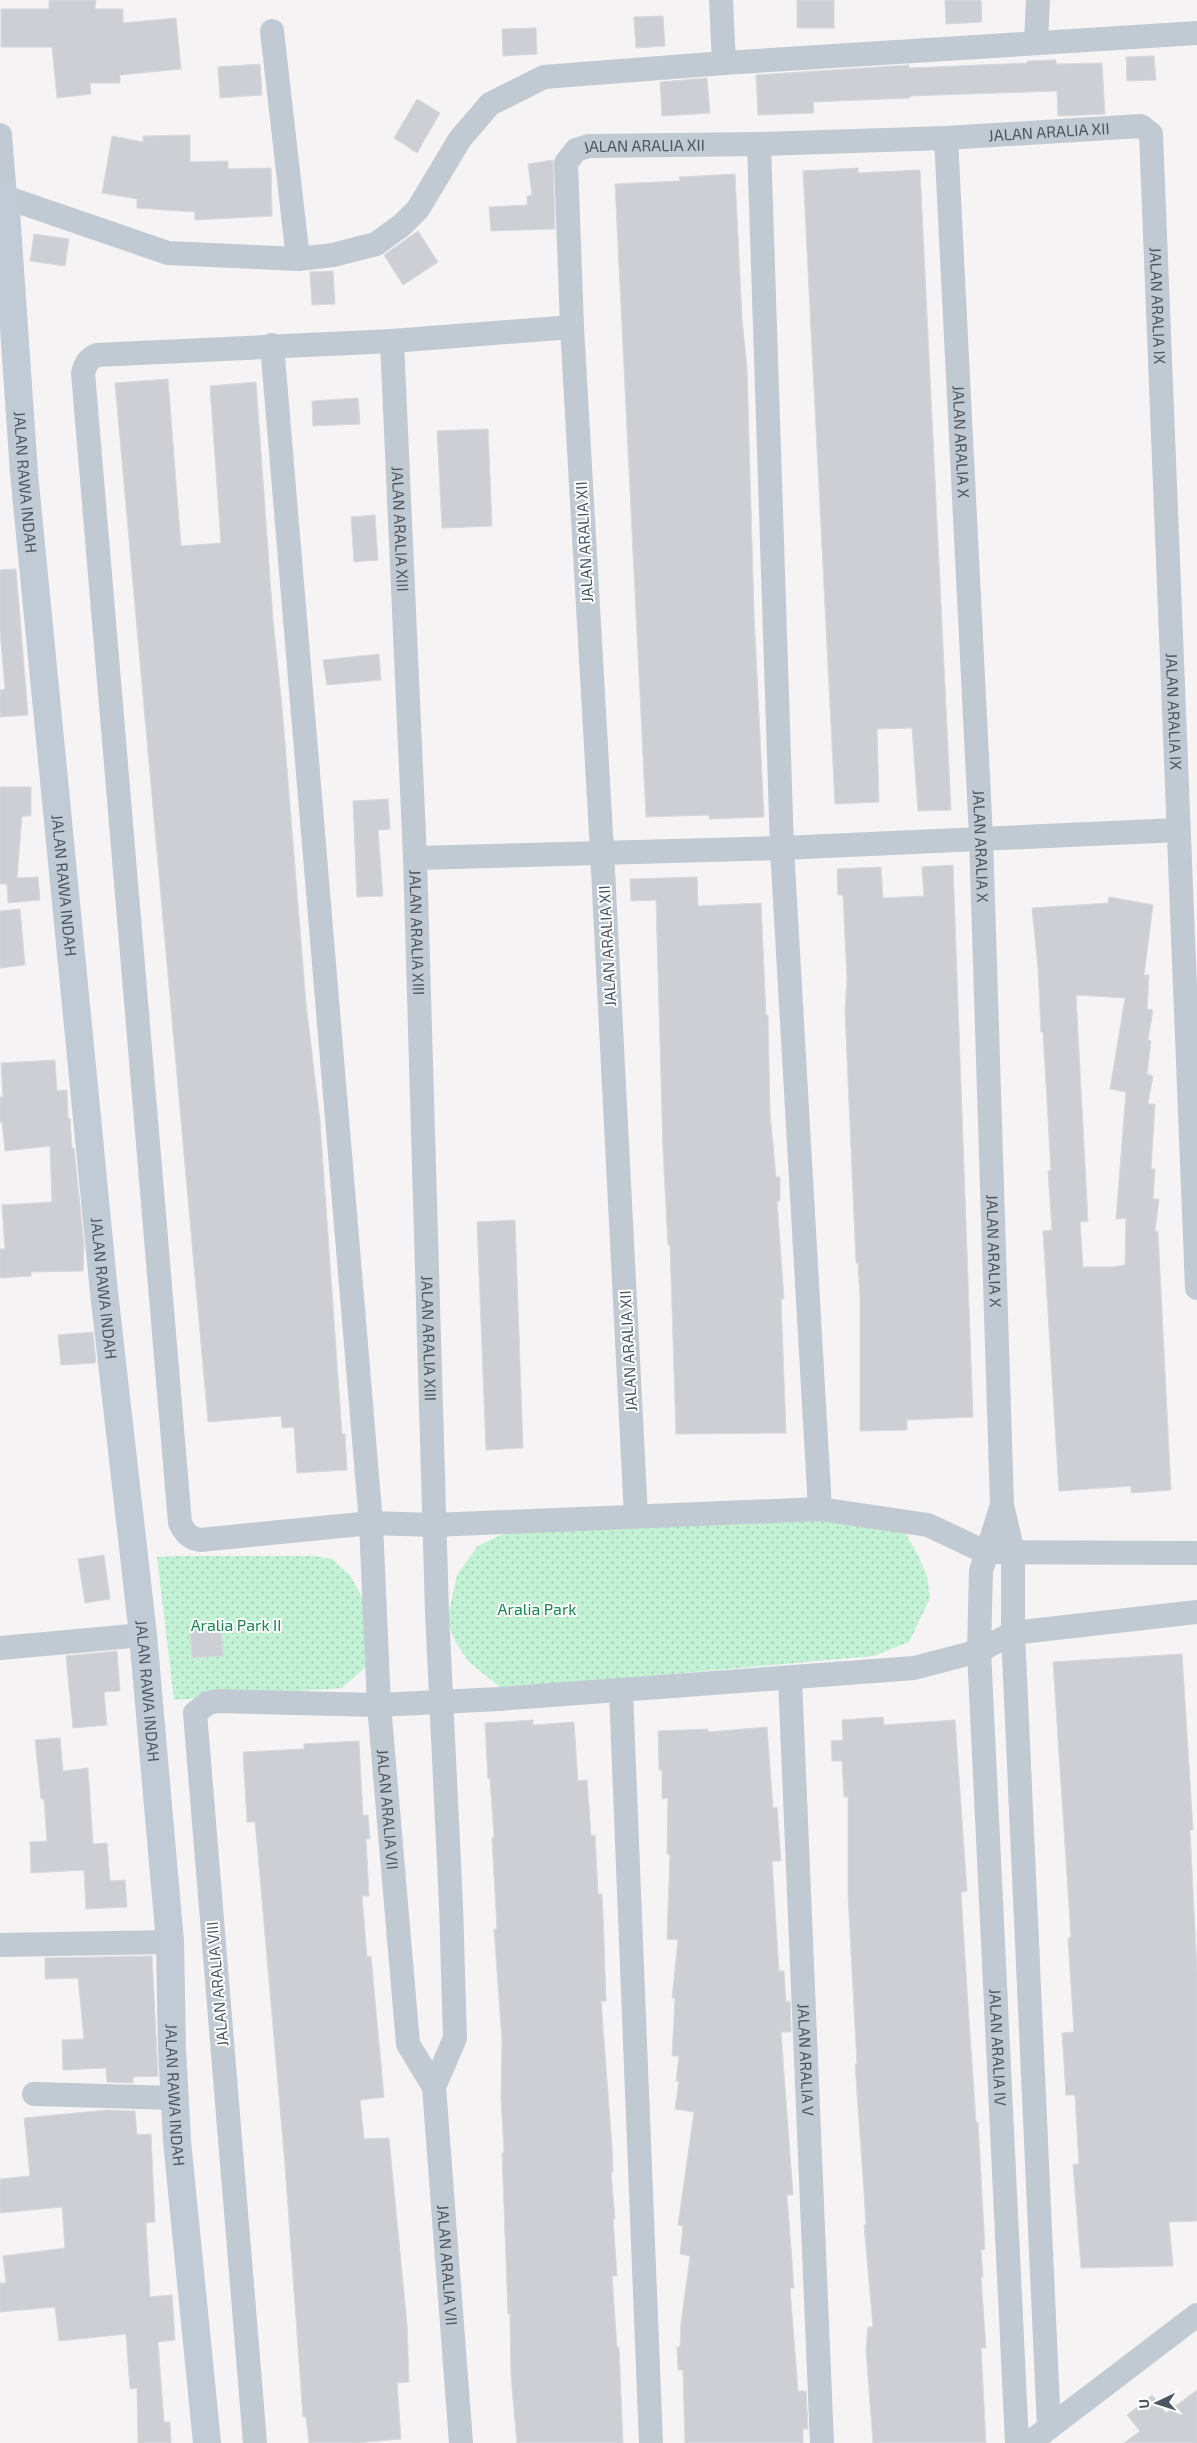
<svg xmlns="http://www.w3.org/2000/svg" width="1197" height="2443" viewBox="0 0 1197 2443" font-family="'Exo 2',sans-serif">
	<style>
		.park { fill: url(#park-dots) }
		.building { fill: #cdcfd5; stroke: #d7d9de; fill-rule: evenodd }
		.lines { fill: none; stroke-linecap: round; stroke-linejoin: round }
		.street { stroke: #c1cad2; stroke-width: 24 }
		.secondary { stroke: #c1cbd6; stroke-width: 28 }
		.labels { text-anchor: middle; stroke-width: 4; stroke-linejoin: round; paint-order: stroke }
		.street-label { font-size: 16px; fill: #4a5661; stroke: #fff }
		.park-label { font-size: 16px; fill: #17864f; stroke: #fff }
	</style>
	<defs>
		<pattern id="park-dots" width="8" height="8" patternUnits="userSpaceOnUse" patternTransform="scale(1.25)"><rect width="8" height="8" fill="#c3f1d5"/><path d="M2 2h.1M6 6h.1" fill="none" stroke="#a0c6b0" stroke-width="1.8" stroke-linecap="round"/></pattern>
	</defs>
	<rect width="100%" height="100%" fill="#f5f3f3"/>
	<path class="park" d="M 850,1516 L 878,1519 L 906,1534 L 918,1555 L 927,1576 L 930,1598 L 909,1642 L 874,1656 L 502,1689 L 469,1662 L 456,1643 L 447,1620 L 457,1575 L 478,1546 L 503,1534 Z
		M 178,1556 L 313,1556 L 332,1559 L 350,1575 L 364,1601 L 368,1665 L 342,1688 L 174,1700 L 157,1557 Z"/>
	<path class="building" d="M 49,0 L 96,0 L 95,9 L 123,9 L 123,23 L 176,18 L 181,69 L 120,75 L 120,83 L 90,83 L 91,94 L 57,98 L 52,47 L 1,47 L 1,9 L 49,9 Z
		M 797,0 L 834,0 L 834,28 L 797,28 Z
		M 945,0 L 981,0 L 982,22 L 946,24 Z
		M 663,16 L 665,46 L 636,48 L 634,17 Z
		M 536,28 L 537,54 L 503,56 L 502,29 Z
		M 1154,56 L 1156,80 L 1127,81 L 1126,57 Z
		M 1056,60 L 1056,64 L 1102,63 L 1105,114 L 1058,116 L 1057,91 L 910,96 L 910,98 L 813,102 L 814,113 L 758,115 L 756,75 L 909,65 L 909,68 L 1027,63 L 1027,61 Z
		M 260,64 L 262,95 L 220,98 L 218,67 Z
		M 707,78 L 710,113 L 662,116 L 660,82 Z
		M 417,99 L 440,113 L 417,153 L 394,138 Z
		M 190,135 L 190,162 L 228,161 L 228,169 L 271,168 L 272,216 L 195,220 L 195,212 L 137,208 L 137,199 L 102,193 L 112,136 L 143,142 L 143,136 Z
		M 553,160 L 555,229 L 491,231 L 489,207 L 527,205 L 527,196 L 532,195 L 528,164 Z
		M 858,168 L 858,173 L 920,170 L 951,810 L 918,811 L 912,728 L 877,729 L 879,802 L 835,804 L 803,171 Z
		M 735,174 L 742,319 L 747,368 L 754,613 L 764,817 L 709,819 L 709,815 L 646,817 L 615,184 L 680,181 L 679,177 Z
		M 418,231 L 438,262 L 403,285 L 384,255 Z
		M 34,234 L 69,239 L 65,266 L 30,261 Z
		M 333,271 L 335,304 L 312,305 L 310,272 Z
		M 168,379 L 181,546 L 221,543 L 210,386 L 256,382 L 273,620 L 282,707 L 306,1003 L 320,1121 L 342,1434 L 345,1434 L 347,1470 L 297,1473 L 294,1427 L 282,1428 L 281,1416 L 208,1422 L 115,383 Z
		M 358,398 L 360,424 L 313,426 L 312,401 Z
		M 488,429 L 492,526 L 442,528 L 437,431 Z
		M 375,515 L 378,560 L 354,562 L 351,517 Z
		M 16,569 L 28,715 L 0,717 L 0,690 L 5,689 L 0,631 L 0,570 Z
		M 379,654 L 381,680 L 327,685 L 323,660 Z
		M 0,787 L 31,787 L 31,816 L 22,816 L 17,878 L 38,877 L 40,900 L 8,903 L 7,884 L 0,884 Z
		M 388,799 L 390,829 L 378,830 L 383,896 L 357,897 L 353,801 Z
		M 953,865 L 973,1417 L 907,1420 L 907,1430 L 860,1431 L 860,1297 L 858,1263 L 856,1263 L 845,1011 L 847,978 L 843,895 L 838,895 L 837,869 L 881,867 L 883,898 L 924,896 L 922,867 Z
		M 697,877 L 698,906 L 761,903 L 766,1015 L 768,1015 L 770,1113 L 776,1177 L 780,1177 L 780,1201 L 777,1201 L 784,1299 L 781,1299 L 786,1433 L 676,1434 L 670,1245 L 668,1245 L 663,1150 L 656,900 L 631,901 L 630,879 Z
		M 1109,897 L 1153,905 L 1144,975 L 1149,975 L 1147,1009 L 1153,1010 L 1148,1040 L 1151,1041 L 1147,1074 L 1153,1076 L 1148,1104 L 1155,1104 L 1151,1169 L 1155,1169 L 1153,1199 L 1159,1199 L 1155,1231 L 1158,1232 L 1171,1490 L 1131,1493 L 1131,1486 L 1059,1491 L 1043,1231 L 1052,1230 L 1048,1171 L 1051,1171 L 1043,1032 L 1041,1032 L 1038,968 L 1032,908 L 1108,903 ZM 1076,995 L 1125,998 L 1110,1089 L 1126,1092 L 1116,1219 L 1126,1218 L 1125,1265 L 1113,1267 L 1083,1267 L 1080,1222 L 1088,1221 Z
		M 20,909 L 25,965 L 0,968 L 0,911 Z
		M 55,1060 L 57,1091 L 67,1090 L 68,1118 L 70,1118 L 72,1148 L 74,1148 L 84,1244 L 83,1271 L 31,1272 L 31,1276 L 0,1278 L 0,1249 L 5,1249 L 2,1205 L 52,1202 L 50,1146 L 5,1151 L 2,1122 L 0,1122 L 0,1097 L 3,1097 L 1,1063 Z
		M 515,1220 L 523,1448 L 486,1450 L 477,1222 Z
		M 93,1332 L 96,1363 L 61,1365 L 58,1335 Z
		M 104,1555 L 110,1599 L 85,1603 L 78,1559 Z
		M 221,1627 L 223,1656 L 192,1658 L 190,1629 Z
		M 117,1651 L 120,1691 L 104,1692 L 107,1725 L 73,1728 L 66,1656 Z
		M 1182,1654 L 1193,1830 L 1190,1830 L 1197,1971 L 1197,2221 L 1169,2222 L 1173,2266 L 1081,2268 L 1073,2164 L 1079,2164 L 1075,2095 L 1066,2095 L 1062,2033 L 1074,2032 L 1068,1938 L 1071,1937 L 1053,1662 Z
		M 883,1717 L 884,1725 L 955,1720 L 967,1891 L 961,1892 L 967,1990 L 976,2122 L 978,2122 L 985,2249 L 981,2250 L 983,2277 L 981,2277 L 986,2348 L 981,2348 L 986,2443 L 873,2443 L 866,2350 L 868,2327 L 873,2327 L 864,2225 L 866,2225 L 864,2192 L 855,2064 L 857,2064 L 848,1896 L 848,1797 L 844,1797 L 842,1761 L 832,1761 L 831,1741 L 843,1740 L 842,1720 Z
		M 533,1720 L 533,1725 L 574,1722 L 578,1781 L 587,1780 L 591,1836 L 595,1835 L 598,1894 L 602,1894 L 603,1915 L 606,2001 L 601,2001 L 612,2146 L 613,2172 L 611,2172 L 615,2219 L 613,2219 L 617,2276 L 612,2276 L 617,2347 L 619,2347 L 623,2443 L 517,2443 L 511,2376 L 510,2314 L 508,2314 L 502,2153 L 504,2153 L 501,2097 L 502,2041 L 494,1929 L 497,1929 L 492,1838 L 494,1837 L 490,1778 L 488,1779 L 485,1723 Z
		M 767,1727 L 773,1808 L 777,1807 L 781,1861 L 772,1861 L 779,1971 L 784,1971 L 786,2002 L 790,2001 L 791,2032 L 781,2032 L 793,2195 L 787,2195 L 794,2288 L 790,2288 L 798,2391 L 806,2391 L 808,2429 L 803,2429 L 803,2443 L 685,2443 L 683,2370 L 678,2370 L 677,2347 L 680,2347 L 681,2323 L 690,2256 L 680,2254 L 683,2226 L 678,2225 L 694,2112 L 675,2109 L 679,2081 L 676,2081 L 679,2056 L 672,2056 L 675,1998 L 672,1998 L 678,1940 L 667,1939 L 670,1855 L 667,1854 L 668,1798 L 662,1799 L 662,1770 L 659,1770 L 658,1731 L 708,1729 L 708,1732 Z
		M 60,1738 L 63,1771 L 88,1768 L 93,1844 L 107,1843 L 110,1881 L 125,1880 L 127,1907 L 86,1909 L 84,1870 L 31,1873 L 30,1842 L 47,1841 L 44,1799 L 41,1799 L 35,1740 Z
		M 359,1741 L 363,1816 L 368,1815 L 370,1839 L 366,1839 L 369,1896 L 362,1896 L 367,1957 L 371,1956 L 384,2097 L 360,2100 L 364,2139 L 389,2138 L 407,2324 L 409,2382 L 397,2383 L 401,2439 L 355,2443 L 309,2443 L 306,2417 L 303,2417 L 285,2165 L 258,1854 L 255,1822 L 247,1822 L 243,1752 L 304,1749 L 304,1744 Z
		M 152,1956 L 158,2076 L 133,2077 L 133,2083 L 107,2082 L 106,2068 L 63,2070 L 62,2040 L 84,2039 L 78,1978 L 45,1979 L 45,1958 Z
		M 107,2110 L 135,2111 L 137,2135 L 151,2134 L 155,2222 L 146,2223 L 150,2297 L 172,2295 L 175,2340 L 158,2342 L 164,2422 L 170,2422 L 171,2443 L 138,2443 L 137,2388 L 130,2389 L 126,2334 L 59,2341 L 55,2307 L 0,2312 L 0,2283 L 6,2283 L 3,2256 L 65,2248 L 62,2207 L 0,2213 L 0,2179 L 30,2176 L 24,2118 Z
		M 1197,2390 L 1197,2443 L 1124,2443 L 1140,2431 L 1127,2415 L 1152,2395 L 1166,2413 Z"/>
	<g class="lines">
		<g class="street">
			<path d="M 721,0 L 724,63"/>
			<path d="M 272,31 L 298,259"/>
			<path d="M 1036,42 L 1038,0"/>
			<path d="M 0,135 L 5,197 L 168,253 L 298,259 L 333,255 L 376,244 L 402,225 L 418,209 L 460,139 L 490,104 L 544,77 L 724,63 L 1197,33"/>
			<path id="s1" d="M 946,138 L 981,837 L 1002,1505 L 1013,1552 L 1013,1633 L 1049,2428"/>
			<path d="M 759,144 L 782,848 L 820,1509"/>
			<path d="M 572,327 L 392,341 L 97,355 C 89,358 85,364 83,373 L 180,1523 C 185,1533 189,1538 200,1540 L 371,1523 L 434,1525 L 820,1509 L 928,1525 L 985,1552 L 1197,1553"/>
			<path id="s2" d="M 392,341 L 415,858 L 437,1612 L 451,1905 L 455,2038 L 434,2087 L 461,2443"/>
			<path id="s3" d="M 272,345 L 371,1523 L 379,1705 L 408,2044 L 434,2087"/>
			<path d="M 415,858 L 782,848 L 1178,830"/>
			<path id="s4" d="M 1002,1505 L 981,1571 L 979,1651 L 1017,2443"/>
			<path id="s5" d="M 636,1516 L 602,851 L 572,327 L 566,163 L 576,150 L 589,146 L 759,144 L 946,138 L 1141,126 L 1151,134 L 1197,1288"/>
			<path d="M 0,1648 L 143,1635"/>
			<path id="s6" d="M 790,1678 L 822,2443"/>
			<path d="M 621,1691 L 651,2443"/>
			<path d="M 0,1945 L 170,1942"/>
			<path d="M 34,2094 L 175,2098"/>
			<path d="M 255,2443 L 196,1725 L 195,1713 L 208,1703 L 218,1701 L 379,1705 L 499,1699 L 914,1668 L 979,1651 L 1013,1633 L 1197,1612"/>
			<path d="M 1029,2443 L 1197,2315"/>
		</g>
		<path class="secondary" id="s7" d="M 0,196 L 5,197 L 24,473 L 104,1292 L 143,1635 L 170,1942 L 172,2048 L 177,2141 L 207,2443"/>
	</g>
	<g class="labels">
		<g class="street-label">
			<text dy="6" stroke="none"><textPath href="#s5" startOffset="1845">JALAN ARALIA XII</textPath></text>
			<text dy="6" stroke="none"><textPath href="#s5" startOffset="1440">JALAN ARALIA XII</textPath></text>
			<text dy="6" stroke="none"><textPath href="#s5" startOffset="2122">JALAN ARALIA IX</textPath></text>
			<text dy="6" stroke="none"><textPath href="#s1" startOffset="304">JALAN ARALIA X</textPath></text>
			<text dy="6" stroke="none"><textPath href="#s7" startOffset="291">JALAN RAWA INDAH</textPath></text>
			<text dy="6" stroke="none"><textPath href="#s2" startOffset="188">JALAN ARALIA XIII</textPath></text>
			<text transform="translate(584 542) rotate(-93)" y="6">JALAN ARALIA XII</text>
			<text dy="6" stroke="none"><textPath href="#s5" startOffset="2528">JALAN ARALIA IX</textPath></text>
			<text dy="6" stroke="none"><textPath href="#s1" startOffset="709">JALAN ARALIA X</textPath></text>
			<text dy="6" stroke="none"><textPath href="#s7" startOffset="696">JALAN RAWA INDAH</textPath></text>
			<text dy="6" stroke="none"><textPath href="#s2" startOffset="592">JALAN ARALIA XIII</textPath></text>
			<text transform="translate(607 946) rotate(-93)" y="6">JALAN ARALIA XII</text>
			<text dy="6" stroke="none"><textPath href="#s1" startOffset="1114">JALAN ARALIA X</textPath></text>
			<text dy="6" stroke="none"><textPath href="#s7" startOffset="1101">JALAN RAWA INDAH</textPath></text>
			<text dy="6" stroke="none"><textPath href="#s2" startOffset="998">JALAN ARALIA XIII</textPath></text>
			<text transform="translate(628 1351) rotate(-93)" y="6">JALAN ARALIA XII</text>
			<text dy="6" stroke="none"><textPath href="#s7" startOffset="1506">JALAN RAWA INDAH</textPath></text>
			<text dy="6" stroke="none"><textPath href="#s3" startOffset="1469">JALAN ARALIA VII</textPath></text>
			<text transform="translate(217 1984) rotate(-95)" y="6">JALAN ARALIA VIII</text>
			<text dy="6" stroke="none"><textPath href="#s4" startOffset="546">JALAN ARALIA IV</textPath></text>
			<text dy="6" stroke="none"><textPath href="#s6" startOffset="382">JALAN ARALIA V</textPath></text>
			<text dy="6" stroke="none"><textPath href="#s7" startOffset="1911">JALAN RAWA INDAH</textPath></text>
			<text dy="6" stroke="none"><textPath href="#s2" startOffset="1930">JALAN ARALIA VII</textPath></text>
		</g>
		<g class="park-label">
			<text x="537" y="1615">Aralia Park</text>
			<text x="236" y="1631">Aralia Park II</text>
		</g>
	</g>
	<g transform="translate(1157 2403) rotate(266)" stroke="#ffffff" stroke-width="4" paint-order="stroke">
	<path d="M0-4L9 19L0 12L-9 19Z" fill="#4a5661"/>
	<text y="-8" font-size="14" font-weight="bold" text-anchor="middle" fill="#4a5661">U</text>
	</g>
</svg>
